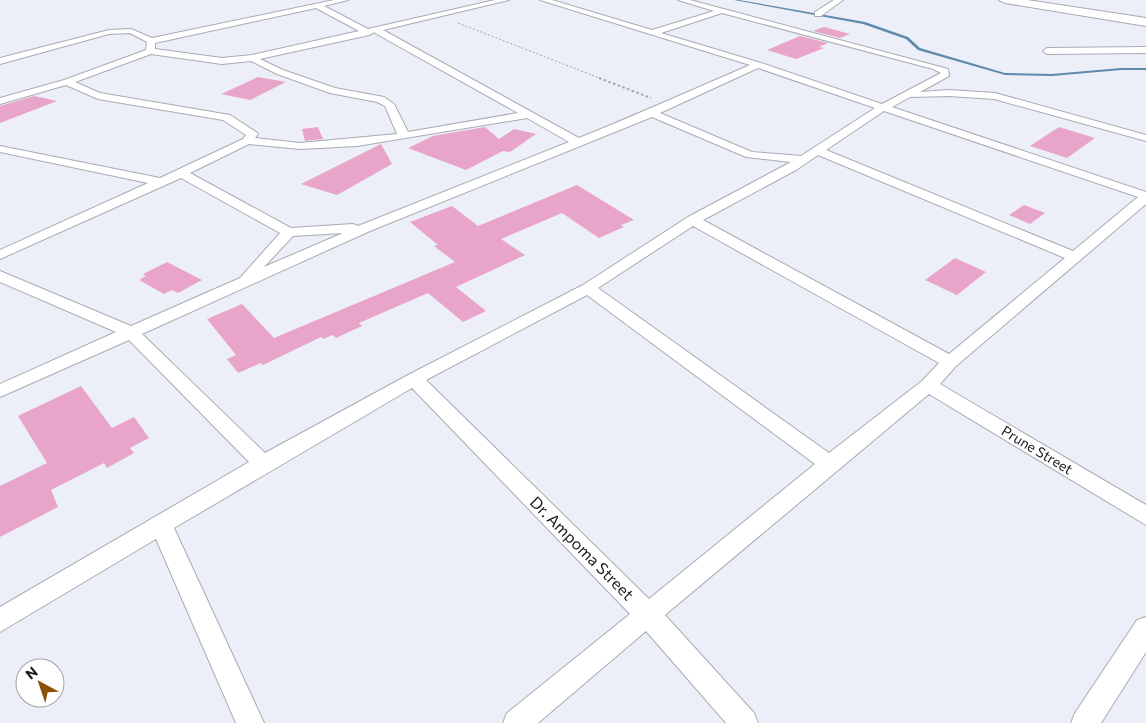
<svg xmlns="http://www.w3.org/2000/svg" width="1146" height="723" viewBox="0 0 1146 723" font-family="Commissioner,sans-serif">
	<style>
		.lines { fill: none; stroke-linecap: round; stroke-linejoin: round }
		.stream { fill: #5f8aac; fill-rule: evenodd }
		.building { fill: #e9a4c9 }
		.street-casing { stroke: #a8abb4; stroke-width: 2 }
		.primary-casing { stroke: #a8abb4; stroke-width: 2 }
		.path-far1 { stroke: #a2a4ab; stroke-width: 1; stroke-dasharray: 2 2; stroke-linecap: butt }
		.path { stroke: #a2a4ab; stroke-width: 2; stroke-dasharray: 2.5 2.5; stroke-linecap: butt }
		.street { fill: #fff; fill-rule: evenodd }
		.primary { fill: #fff; fill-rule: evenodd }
		.labels { text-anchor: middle; stroke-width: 4; stroke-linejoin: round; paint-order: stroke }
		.street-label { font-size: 14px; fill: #18191c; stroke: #fff }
		.near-street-label { font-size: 16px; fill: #18191c; stroke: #fff }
	</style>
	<rect width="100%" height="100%" fill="#eceff8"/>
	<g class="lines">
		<path class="stream" d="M 734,0 L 739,0 L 865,22 L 908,37 L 920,48 L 1005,73 L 1052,74 L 1121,68 L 1146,68 L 1146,70 L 1121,70 L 1052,76 L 1005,75 L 918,50 L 906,39 L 863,24 Z"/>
	</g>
	<path class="building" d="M 824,27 L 850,34 L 840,38 L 813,31 Z
		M 800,36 L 828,43 L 819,47 L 824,48 L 796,59 L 767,50 Z
		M 258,77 L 286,82 L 250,100 L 221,94 Z
		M 34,96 L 57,101 L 0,123 L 0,106 Z
		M 318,127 L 323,139 L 305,141 L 302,129 Z
		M 485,127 L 499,139 L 514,129 L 536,134 L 510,152 L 503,151 L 466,170 L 408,148 L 433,136 Z
		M 1059,127 L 1095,138 L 1067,158 L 1030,146 Z
		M 381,144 L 392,164 L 337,195 L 301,184 Z
		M 577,185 L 634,220 L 621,225 L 624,227 L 599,238 L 562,213 L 501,239 L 525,255 L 456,287 L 486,311 L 463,322 L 428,293 L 359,323 L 362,326 L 336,338 L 333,335 L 323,339 L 321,337 L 263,365 L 261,363 L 238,373 L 227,359 L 236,355 L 207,319 L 242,304 L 274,338 L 455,262 L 434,246 L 438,245 L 410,222 L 452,206 L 478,226 Z
		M 1024,205 L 1045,213 L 1030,224 L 1009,215 Z
		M 955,258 L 986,272 L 957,295 L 925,280 Z
		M 167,262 L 202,280 L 178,293 L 172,290 L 164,294 L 139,280 L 146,276 L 143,274 Z
		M 81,386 L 112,428 L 134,417 L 149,438 L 130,448 L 134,453 L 107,468 L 104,463 L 51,490 L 58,507 L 0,537 L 0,486 L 47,463 L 18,416 Z"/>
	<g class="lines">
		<defs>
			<path id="street" d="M 334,0 L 348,0 L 324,6 L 368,29 L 495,0 L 509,0 L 383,30 L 579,138 C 636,115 692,90 750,65 L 540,0 L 552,0 L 652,30 L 714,11 L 678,0 L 690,0 L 948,69 L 949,76 L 920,92 L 949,90 L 995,93 L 1146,135 L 1146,141 L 994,99 L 949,96 L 910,97 L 892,107 L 1146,192 L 1146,204 L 956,366 L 940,384 L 1146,505 L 1146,525 L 929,394 L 665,615 L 754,713 L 758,723 L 726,723 L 646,631 L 538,723 L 503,723 L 507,713 L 630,614 L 412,388 L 174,528 L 264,723 L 236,723 L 156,539 L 0,632 L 0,607 L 249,462 L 129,340 L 0,397 L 0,384 L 116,332 L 0,282 L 0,271 L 131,326 L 240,278 L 280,233 L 181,178 L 0,259 L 0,250 L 148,183 L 0,152 L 0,146 L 160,178 L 243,139 L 246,135 L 223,120 L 98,99 L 66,85 L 0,104 L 0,98 L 64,80 L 146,50 L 147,42 L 130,33 L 109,34 L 0,64 L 0,58 L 109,30 L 131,29 L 152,38 ZM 316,8 L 359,31 L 252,55 L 222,58 L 155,49 L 155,43 ZM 722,13 L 933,69 L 941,73 L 882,104 L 761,63 L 661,33 ZM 375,32 L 375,33 L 518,113 L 408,132 L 394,104 L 384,97 L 335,88 L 283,70 L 260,59 L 369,35 ZM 151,54 L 222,64 L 251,61 L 277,74 L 330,93 L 377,102 L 385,106 L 397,134 L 300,143 L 255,138 L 258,134 L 256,132 L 230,115 L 100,93 L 75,82 ZM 758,68 L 875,108 L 801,156 L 752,152 L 660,113 ZM 884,111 L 1138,197 L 1073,251 L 826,150 ZM 652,117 L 746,157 L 791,162 L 688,217 L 583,285 L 408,375 L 265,453 L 142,334 L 370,231 ZM 527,118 L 569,142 L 358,226 L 353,224 L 291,228 L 190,173 L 249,144 L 300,149 L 357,146 ZM 818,155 L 1065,258 L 949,354 L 703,220 L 796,170 ZM 693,226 L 939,363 L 922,381 L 829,453 L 598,288 ZM 343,233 L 264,267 L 293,236 ZM 587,295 L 815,464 L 649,599 L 426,380 Z
				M 834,0 L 843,0 L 821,16 L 815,16 L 815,12 Z
				M 1146,47 L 1146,53 L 1047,54 L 1043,51 L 1047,48 Z
				M 1146,617 L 1146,652 L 1101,723 L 1071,723 L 1075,713 L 1137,620 Z"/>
			<path id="primary" d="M 999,0 L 1027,0 L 1146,18 L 1146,26 L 1005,3 Z"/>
		</defs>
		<use href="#street" class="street-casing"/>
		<use href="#primary" class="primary-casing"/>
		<path class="path-far1" d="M 458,23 L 602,79"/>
		<path class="path" d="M 599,78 L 651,98"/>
		<use href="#street" class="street"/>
		<use href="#primary" class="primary"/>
	</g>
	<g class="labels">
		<g class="street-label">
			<text transform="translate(1037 450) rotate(31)" y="5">Prune Street</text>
		</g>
		<g class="near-street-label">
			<text transform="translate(582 548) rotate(45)" y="6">Dr. Ampoma Street</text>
		</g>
	</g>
	<g transform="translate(40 683) rotate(320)"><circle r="24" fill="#ffffff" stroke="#a3a3a4"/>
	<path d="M0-4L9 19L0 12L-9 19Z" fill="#8a5107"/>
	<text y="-8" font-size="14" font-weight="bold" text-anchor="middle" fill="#18191c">N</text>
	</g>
</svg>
